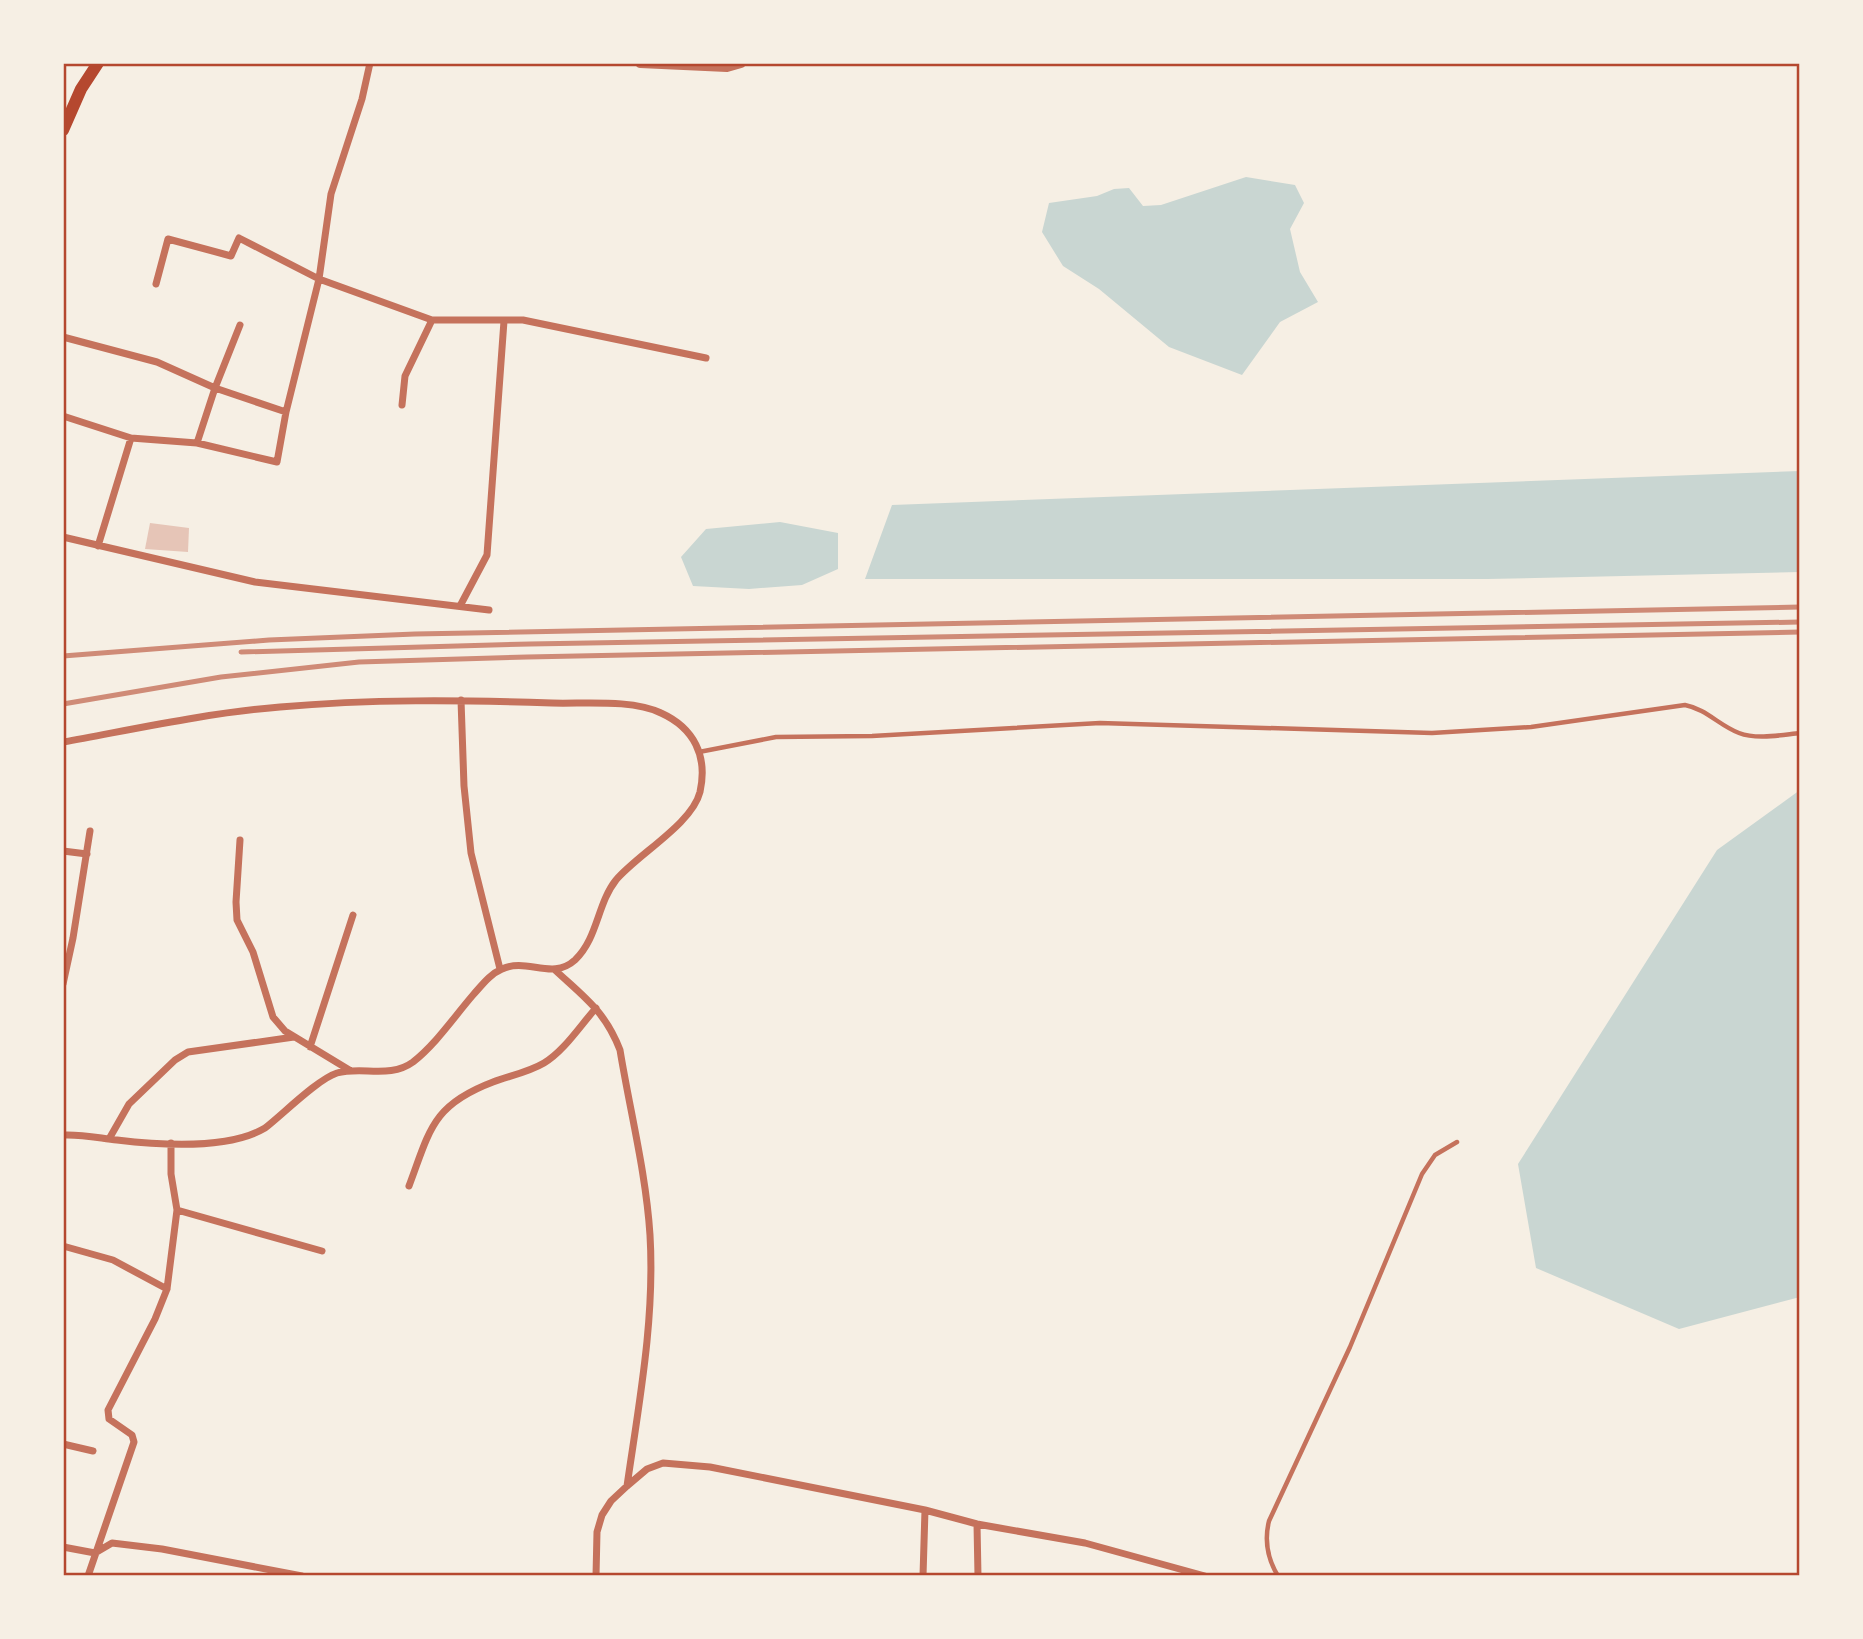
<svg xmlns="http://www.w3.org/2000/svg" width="1863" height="1639" viewBox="0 0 1863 1639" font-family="'Work Sans',sans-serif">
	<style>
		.water { fill: #c9d6d2 }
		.building { fill: #e6c5b7 }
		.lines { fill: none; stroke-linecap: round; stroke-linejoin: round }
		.service { stroke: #c5725c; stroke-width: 4.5 }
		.minor { stroke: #c5725c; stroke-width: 7 }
		.tertiary { stroke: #c5725c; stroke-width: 10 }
		.secondary { stroke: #b5482f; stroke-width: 12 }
		.rail { stroke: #cf8b77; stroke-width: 5 }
		.neatline { fill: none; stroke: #b5482f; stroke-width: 2.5 }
	</style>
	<rect width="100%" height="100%" fill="#f6efe4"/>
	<path class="water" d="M 1246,177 L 1295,185 L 1304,203 L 1290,229 L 1300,272 L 1318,302 L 1280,322 L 1242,375 L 1169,347 L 1099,289 L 1063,266 L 1042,232 L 1049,203 L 1097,196 L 1114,189 L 1129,188 L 1143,206 L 1161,205 Z
		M 1800,471 L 1800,572 L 1487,579 L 865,579 L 892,505 Z
		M 780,522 L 838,533 L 838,569 L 802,585 L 749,589 L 693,586 L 681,557 L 706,529 Z
		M 1800,790 L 1800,1297 L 1679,1329 L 1536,1268 L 1518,1164 L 1717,850 Z"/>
	<path class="building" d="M 150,523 L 189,528 L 188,552 L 145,549 Z"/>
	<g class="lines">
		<path class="service" d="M 699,752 L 776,737 L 872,736 L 1100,723 L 1432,733 L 1531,727 L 1685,705 C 1706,709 1720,726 1739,733 C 1757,740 1781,735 1800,733
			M 1278,1576 C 1267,1558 1264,1541 1269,1521 L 1350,1347 L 1422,1174 L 1435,1155 L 1457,1142"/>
		<path class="minor" d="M 156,284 L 168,239 L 231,256 L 239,238 L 319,279 L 432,320
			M 63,337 L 157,362 L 215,388 L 286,412
			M 402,405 L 405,376 L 432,320 L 523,320 L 706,358
			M 63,416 L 131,438 L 197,443 L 277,462 L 286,412 L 319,279 L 331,194 L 362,99 L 370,63
			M 197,443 L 215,388 L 240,325
			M 63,537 L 255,582 L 489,610
			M 98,546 L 131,438
			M 460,606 L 487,555 L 504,321
			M 461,700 L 464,786 L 471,853 L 500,969
			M 63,742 C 135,729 207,713 280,707 C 370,699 461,700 552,703 C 584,704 632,699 661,713 C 694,728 708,756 700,792 C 692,824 638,854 616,880 C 597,904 598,938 575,960 C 552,981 527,957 502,969 C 490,974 482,985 473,995 C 454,1017 436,1044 413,1062 C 390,1079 362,1066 337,1073 C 318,1079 283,1114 265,1128 C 228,1150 159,1145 117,1140 C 99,1138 81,1134 63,1135
			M 240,840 L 236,902 L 237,920 L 253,952 L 273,1017 L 285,1031 L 351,1071
			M 63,851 L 87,854
			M 555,970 C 584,997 605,1011 620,1050 C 630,1111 646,1173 650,1235 C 655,1319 639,1403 627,1486
			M 63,984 L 73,938 L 90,831
			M 310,1047 L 353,915
			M 109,1139 L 129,1104 L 175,1060 L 188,1052 L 294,1037
			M 409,1186 C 430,1130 432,1105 493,1082 C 509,1076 529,1072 544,1063 C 564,1051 580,1026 596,1008
			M 177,1210 L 322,1251
			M 63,1246 L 113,1260 L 167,1289
			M 63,1444 L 93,1451
			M 977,1524 L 978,1576
			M 63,1547 L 95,1553 L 112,1543 L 162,1549 L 302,1576
			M 88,1576 L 134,1442 L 132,1435 L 109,1419 L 108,1410 L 155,1319 L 167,1289 L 177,1210 L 171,1174 L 171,1143
			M 596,1576 L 597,1532 L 602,1515 L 611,1501 L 627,1486 L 647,1469 L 663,1463 L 710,1467 L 925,1510 L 977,1524 L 1085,1543 L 1205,1576
			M 923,1576 L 925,1510"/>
		<path class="tertiary" d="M 640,63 L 727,67 L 741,63"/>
		<path class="secondary" d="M 63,130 L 81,89 L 98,63"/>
		<path class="rail" d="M 241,652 L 530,644 L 1800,622
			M 63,656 L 269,640 L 415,634 L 1800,607
			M 63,704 L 221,677 L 359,662 L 527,657 L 1800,632"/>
	</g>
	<rect width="1863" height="1639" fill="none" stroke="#f6efe4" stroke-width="130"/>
	<rect x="65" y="65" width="1733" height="1509" class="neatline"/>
</svg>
